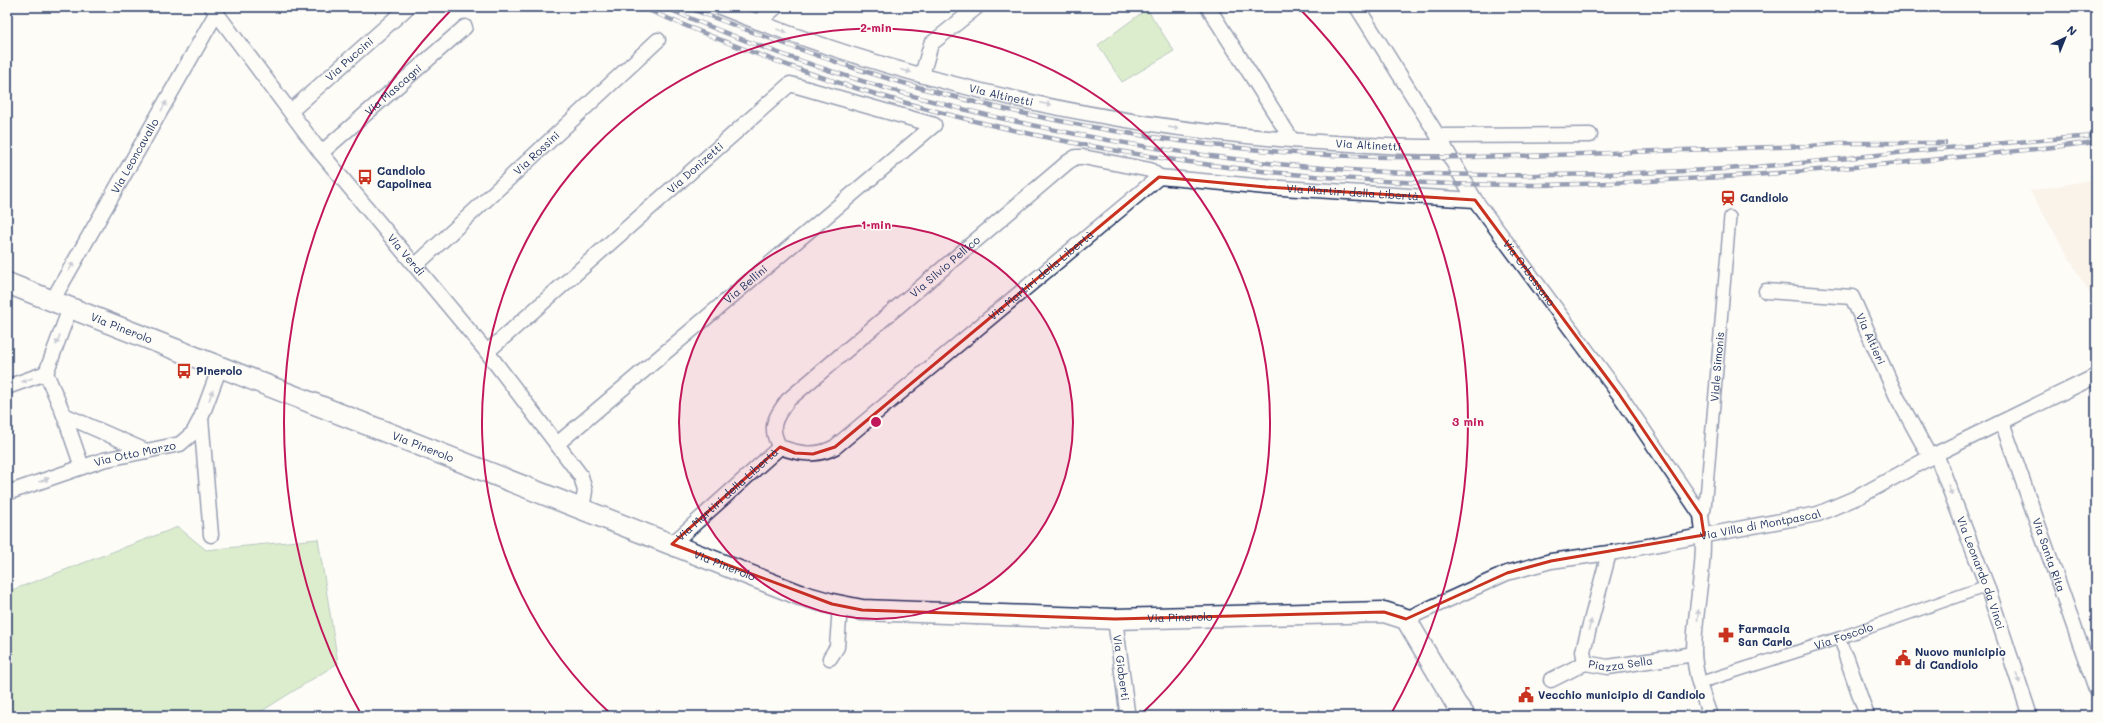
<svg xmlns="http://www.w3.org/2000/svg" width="2103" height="723" viewBox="0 0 2103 723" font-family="Mali,sans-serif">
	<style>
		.built { fill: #f6e8d9 }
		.green { fill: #b3dc99; stroke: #67867c }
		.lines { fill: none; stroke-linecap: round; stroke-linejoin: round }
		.pedestrian-casing { stroke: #1b2f5e; stroke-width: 14 }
		.minor-casing { stroke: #1b2f5e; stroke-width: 17 }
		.secondary-casing { stroke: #1b2f5e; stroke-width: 23 }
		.pedestrian { stroke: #fdfcf7; stroke-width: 11 }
		.minor { stroke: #fdfcf7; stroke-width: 14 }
		.secondary { stroke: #fdfcf7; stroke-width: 20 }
		.rail-casing { stroke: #1b2f5e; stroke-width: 4.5 }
		.rail { stroke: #fdfcf7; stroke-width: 3; stroke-dasharray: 9; stroke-linecap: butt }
		.oneway { fill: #8c96aa }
		.marked { fill: none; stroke: #c8321e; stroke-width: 3; stroke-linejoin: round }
		.ring { fill: none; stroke: #c2185b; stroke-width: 2 }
		.labels { text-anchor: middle; stroke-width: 3; stroke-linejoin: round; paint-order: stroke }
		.street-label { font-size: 11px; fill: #1b2f5e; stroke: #fdfcf7 }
		.poi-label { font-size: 11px; font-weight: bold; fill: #1b2f5e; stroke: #fdfcf7; text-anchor: start }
		.centre { fill: #c2185b; stroke: #fdfcf7; stroke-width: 2 }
		.ring-label { font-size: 12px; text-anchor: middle; font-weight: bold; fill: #c2185b; stroke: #fdfcf7; stroke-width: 3; stroke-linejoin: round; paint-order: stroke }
	</style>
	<rect width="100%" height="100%" fill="#fdfcf7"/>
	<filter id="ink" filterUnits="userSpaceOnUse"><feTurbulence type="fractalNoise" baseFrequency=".025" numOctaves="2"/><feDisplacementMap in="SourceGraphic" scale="8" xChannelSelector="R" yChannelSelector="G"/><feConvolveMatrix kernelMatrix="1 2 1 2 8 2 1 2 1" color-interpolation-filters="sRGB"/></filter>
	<g filter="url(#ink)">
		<path class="built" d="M 2096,179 L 2096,304 L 2030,191 Z"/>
		<path class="green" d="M 1147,9 L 1174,51 L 1122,82 L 1098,45 Z
			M 178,527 L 206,550 L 318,539 L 338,663 L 254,716 L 7,716 L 7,592 Z"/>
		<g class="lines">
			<defs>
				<g id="pedestrian">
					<path id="s1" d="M 1701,515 L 1705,509 L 1730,217"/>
					<path d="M 1839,638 L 1846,656"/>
					<path id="s2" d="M 1699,683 L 1839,638 L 1987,586"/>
				</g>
				<g id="minor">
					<path id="s3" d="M 212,7 L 321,153 L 487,352 L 581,476 L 585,491 L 582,509"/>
					<path id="s4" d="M 720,7 C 905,82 1104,126 1303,141 C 1350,144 1397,148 1445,147"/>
					<path d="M 1208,7 L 1292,140"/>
					<path id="s5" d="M 1357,7 L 1438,136 L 1475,200 L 1619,394 L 1701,515 C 1708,561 1694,607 1694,653 C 1695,675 1703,696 1710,716"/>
					<path d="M 758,22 L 776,7"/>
					<path d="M 922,75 L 931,44 L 977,7"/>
					<path id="s6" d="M 291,111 L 408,7"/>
					<path d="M 1438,136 L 1590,135"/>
					<path id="s7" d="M 321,153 L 465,27"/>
					<path id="s8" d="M 415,266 L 658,40"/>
					<path id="s9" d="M 1766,291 L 1852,297 L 1897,397 L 1930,457"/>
					<path id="s10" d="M 52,301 L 217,12"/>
					<path d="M 70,308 L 46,373 L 64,415 L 82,467"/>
					<path id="s11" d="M 487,352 L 790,84 L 934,125"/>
					<path d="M 7,387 L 46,373"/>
					<path d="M 64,415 L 146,451"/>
					<path d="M 201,418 L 211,535"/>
					<path id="s12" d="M 2002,422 L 2096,689"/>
					<path id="s13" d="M 557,444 L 934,125"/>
					<path id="s14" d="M 780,447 C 799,454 817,457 835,447 L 1159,177 L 1266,187 L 1475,200"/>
					<path id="s15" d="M 780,447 C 768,428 775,417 788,400 L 1068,162 L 1076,157 L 1083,157 L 1150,170 L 1159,177"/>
					<path id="s16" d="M 1936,454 L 1987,586 L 2030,716"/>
					<path id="s17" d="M 7,493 L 103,460 L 180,444 L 193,433 L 201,418 L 220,367"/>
					<path id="s18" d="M 672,544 L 780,447"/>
					<path id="s19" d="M 1115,619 L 1127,711 L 1125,716"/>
					<path id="s20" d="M 1406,619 L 1507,573 L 1551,561 L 1616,552 L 1818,514 L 1860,496 L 1936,454 L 2096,376"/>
					<path d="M 1846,656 L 1867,716"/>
					<path d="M 830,658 L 837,647 L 840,606"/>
					<path d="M 1585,663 L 1583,651 L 1609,553"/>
					<path id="s21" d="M 1551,680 L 1585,663 L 1608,667 L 1694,654"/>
				</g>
				<g id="secondary">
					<path id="s22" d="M 7,283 L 800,595 L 832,604 L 862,610 L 1115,619 L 1384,612 L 1406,619 L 1456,704 L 1465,716"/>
				</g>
			</defs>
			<use href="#pedestrian" class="pedestrian-casing"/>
			<use href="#minor" class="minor-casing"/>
			<use href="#secondary" class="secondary-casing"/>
			<use href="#pedestrian" class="pedestrian"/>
			<use href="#minor" class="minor"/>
			<use href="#secondary" class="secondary"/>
			<defs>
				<path id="rail" d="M 641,7 C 709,36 778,64 849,86 C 1065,154 1291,184 1517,185 C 1567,185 1616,183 1666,180 C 1810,173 1953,159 2096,142
					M 664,7 C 858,93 1068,142 1278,164 C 1426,179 1576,177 1724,169 C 1775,167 1826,160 1877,155 C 1950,147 2023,141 2096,136
					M 686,7 C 741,28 797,49 854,68 C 992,112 1137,140 1282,152 C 1393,161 1499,157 1610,153 C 1677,150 1744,148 1811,146 L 1840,143 L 1945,143"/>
			</defs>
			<use href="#rail" class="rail-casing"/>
			<use href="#rail" class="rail"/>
		</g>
		<defs><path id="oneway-solid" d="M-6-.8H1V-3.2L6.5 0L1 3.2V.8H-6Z"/></defs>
		<g class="oneway">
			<use href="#oneway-solid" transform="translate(782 31) rotate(20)"/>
			<use href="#oneway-solid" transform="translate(906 71) rotate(15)"/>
			<use href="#oneway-solid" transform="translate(1046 104) rotate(11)"/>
			<use href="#oneway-solid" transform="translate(164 106) rotate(-60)"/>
			<use href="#oneway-solid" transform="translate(1174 128) rotate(8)"/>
			<use href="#oneway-solid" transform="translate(71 267) rotate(-60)"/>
			<use href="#oneway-solid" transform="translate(58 340) rotate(111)"/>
			<use href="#oneway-solid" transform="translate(27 380) rotate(160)"/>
			<use href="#oneway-solid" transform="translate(211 395) rotate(-70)"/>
			<use href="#oneway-solid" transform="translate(44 480) rotate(-20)"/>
			<use href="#oneway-solid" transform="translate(1950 490) rotate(69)"/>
			<use href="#oneway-solid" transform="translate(1698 615) rotate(-85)"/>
			<use href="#oneway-solid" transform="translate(1590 625) rotate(-75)"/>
			<use href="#oneway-solid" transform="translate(2018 678) rotate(72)"/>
		</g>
	</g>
	<path d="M0 0H2103V723H0ZM 1159,177 L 1266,187 L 1475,200 L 1619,394 L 1701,515 L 1704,535 L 1551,561 L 1507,573 L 1406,619 L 1384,612 L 1115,619 L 862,610 L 832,604 L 672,544 L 780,447 L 795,453 L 813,454 L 835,447 Z" fill="#fdfcf7" fill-opacity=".55" fill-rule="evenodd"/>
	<path class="marked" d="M 1159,177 L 1266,187 L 1475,200 L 1619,394 L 1701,515 L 1704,535 L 1551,561 L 1507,573 L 1406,619 L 1384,612 L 1115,619 L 862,610 L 832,604 L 672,544 L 780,447 L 795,453 L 813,454 L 835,447 Z"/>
	<circle cx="876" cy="422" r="197" fill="#c2185b" fill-opacity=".12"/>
	<g class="ring">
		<circle cx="876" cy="422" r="197"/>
		<path d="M612 715A394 394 0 1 1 1140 715"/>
		<path d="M361 714A592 592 0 0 1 454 7M1298 7A592 592 0 0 1 1391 714"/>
	</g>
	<defs>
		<symbol id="bus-bare" viewBox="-9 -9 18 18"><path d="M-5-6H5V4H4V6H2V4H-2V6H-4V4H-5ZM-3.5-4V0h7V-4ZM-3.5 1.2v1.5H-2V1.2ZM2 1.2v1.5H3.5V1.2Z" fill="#c8321e" stroke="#fdfcf7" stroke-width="2.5" paint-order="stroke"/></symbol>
		<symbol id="station-bare" viewBox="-9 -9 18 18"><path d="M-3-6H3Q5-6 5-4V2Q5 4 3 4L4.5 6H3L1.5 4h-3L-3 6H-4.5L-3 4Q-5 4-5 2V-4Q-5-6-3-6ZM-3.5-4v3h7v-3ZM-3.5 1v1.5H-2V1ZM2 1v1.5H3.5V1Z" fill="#c8321e" stroke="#fdfcf7" stroke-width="2.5" paint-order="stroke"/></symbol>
		<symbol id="pharmacy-bare" viewBox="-9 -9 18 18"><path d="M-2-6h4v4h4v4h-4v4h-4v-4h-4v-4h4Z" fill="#c8321e" stroke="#fdfcf7" stroke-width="2.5" paint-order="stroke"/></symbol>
		<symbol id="civic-bare" viewBox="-9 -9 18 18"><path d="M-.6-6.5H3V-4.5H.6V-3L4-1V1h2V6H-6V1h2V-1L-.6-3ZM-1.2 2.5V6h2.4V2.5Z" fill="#c8321e" stroke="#fdfcf7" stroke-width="2.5" paint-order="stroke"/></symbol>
	</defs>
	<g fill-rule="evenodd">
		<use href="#bus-bare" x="354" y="166" width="22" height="22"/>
		<use href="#station-bare" x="1717" y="187" width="22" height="22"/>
		<use href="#bus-bare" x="173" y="360" width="22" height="22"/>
		<use href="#pharmacy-bare" x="1715" y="624" width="22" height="22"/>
		<use href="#civic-bare" x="1892" y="647" width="22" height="22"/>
		<use href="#civic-bare" x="1515" y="684" width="22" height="22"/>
	</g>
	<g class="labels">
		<g class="street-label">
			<text dy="4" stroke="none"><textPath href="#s6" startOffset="78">Via Puccini</textPath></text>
			<text dy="4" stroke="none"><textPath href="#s7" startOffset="96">Via Mascagni</textPath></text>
			<text dy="4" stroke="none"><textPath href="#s4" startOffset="295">Via Altinetti</textPath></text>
			<text dy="4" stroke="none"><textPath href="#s4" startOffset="666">Via Altinetti</textPath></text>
			<text dy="4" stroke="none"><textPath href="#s8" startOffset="166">Via Rossini</textPath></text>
			<text dy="4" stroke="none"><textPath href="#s10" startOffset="167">Via Leoncavallo</textPath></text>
			<text dy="4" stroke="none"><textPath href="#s11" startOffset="278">Via Donizetti</textPath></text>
			<text dy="4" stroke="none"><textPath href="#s14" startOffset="673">Via Martiri della Libertà</textPath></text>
			<text dy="4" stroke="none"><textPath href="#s3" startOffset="315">Via Verdi</textPath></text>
			<text dy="4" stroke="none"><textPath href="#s15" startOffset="258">Via Silvio Pellico</textPath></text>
			<text dy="4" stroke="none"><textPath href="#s5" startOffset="317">Via Orbassano</textPath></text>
			<text dy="4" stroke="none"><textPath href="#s14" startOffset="325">Via Martiri della Libertà</textPath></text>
			<text dy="4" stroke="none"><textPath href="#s13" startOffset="247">Via Bellini</textPath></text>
			<text dy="4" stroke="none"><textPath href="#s22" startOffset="123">Via Pinerolo</textPath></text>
			<text dy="4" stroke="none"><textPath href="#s9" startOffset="132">Via Altieri</textPath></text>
			<text dy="4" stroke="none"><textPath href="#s1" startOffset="150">Viale Simonis</textPath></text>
			<text dy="4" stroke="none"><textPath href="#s22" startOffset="447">Via Pinerolo</textPath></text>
			<text dy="4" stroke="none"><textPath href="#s17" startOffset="134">Via Otto Marzo</textPath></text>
			<text dy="4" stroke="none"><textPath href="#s18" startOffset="74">Via Martiri della Libertà</textPath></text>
			<text dy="4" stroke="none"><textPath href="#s20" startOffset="369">Via Villa di Montpascal</textPath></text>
			<text dy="4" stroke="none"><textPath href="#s12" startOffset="141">Via Santa Rita</textPath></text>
			<text dy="4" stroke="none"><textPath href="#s22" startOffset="771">Via Pinerolo</textPath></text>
			<text dy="4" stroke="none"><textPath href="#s16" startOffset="127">Via Leonardo da Vinci</textPath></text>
			<text dy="4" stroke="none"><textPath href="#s22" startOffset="1234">Via Pinerolo</textPath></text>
			<text dy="4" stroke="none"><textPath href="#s2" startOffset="152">Via Foscolo</textPath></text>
			<text dy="4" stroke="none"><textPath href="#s21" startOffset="74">Piazza Sella</textPath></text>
			<text dy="4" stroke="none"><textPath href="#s19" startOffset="49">Via Gioberti</textPath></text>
		</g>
		<g class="poi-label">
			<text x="377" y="175">Candiolo<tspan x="377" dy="13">Capolinea</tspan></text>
			<text x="1740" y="202">Candiolo</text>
			<text x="196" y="375">Pinerolo</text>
			<text x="1738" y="633">Farmacia<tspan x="1738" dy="13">San Carlo</tspan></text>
			<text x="1915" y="656">Nuovo municipio<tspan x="1915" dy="13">di Candiolo</tspan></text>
			<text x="1538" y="699">Vecchio municipio di Candiolo</text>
		</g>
	</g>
	<circle cx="876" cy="422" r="6" class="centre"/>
	<g class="ring-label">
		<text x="876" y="32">2 min</text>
		<text x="876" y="229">1 min</text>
		<text x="1468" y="426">3 min</text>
	</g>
	<rect width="2103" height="723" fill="none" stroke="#fdfcf7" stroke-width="24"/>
	<rect x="12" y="12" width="2079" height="699" fill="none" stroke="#1b2f5e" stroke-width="1.5" filter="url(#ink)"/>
	<g transform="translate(2065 38) rotate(43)" stroke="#fdfcf7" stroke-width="3" paint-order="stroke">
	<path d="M0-3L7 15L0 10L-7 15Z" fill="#1b2f5e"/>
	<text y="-6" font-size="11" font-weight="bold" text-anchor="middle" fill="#1b2f5e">N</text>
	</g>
</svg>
